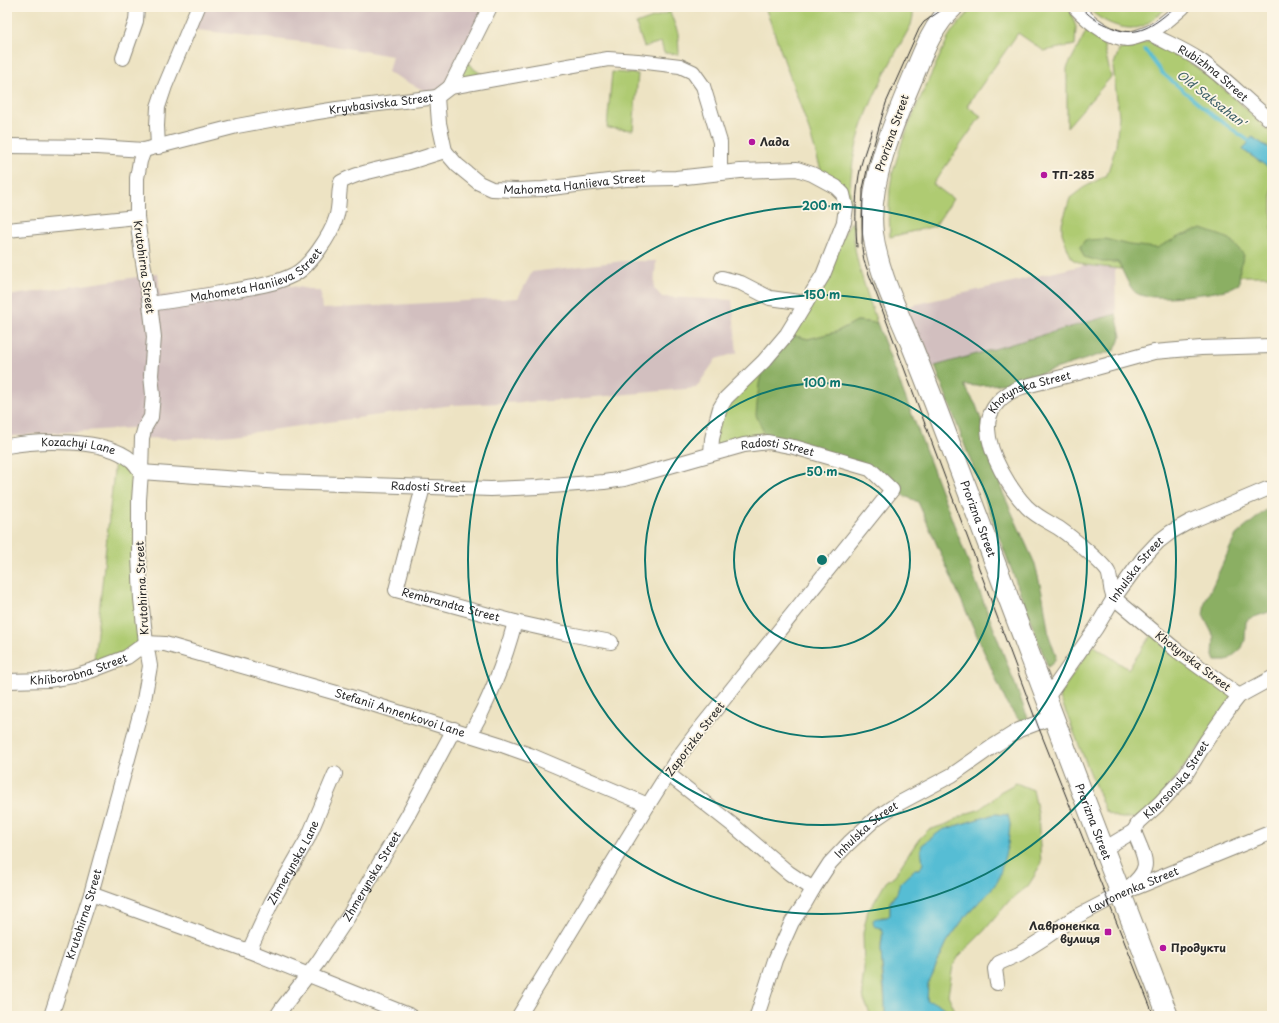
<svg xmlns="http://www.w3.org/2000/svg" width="1279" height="1023" viewBox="0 0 1279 1023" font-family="'Playpen Sans',sans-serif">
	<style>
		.industrial { fill: #d2bfbf }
		.green { fill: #afcb72; stroke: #6d7b4e }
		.forest { fill: #8baf64; stroke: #5b6d48 }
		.water { fill: #56bdd4; stroke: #407480 }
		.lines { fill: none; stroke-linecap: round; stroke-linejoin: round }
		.stream { stroke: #56bdd4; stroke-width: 3.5 }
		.street-casing { stroke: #8c8777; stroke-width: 16 }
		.secondary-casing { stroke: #8c8777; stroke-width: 22 }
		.street { stroke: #fff; stroke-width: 14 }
		.secondary { stroke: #fff; stroke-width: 20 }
		.tram { stroke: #2b2b2b; stroke-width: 1 }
		.ring { fill: none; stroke: #0f766e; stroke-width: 2 }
		.poi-dot { fill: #b5179e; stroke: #fcf5e5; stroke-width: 1.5 }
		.labels { text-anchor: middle; stroke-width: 3.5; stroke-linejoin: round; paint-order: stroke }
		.street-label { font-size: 11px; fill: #2b2b2b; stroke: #fcf5e5 }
		.poi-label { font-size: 11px; font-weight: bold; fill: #2b2b2b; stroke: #fcf5e5; text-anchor: start }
		.water-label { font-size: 12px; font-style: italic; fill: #3a5e66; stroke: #fcf5e5 }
		.centre { fill: #0f766e; stroke: #fcf5e5; stroke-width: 2 }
		.ring-label { font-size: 12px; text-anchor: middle; font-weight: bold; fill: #0f766e; stroke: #fcf5e5; stroke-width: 3.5; stroke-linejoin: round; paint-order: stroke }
	</style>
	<rect width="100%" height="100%" fill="#fcf5e5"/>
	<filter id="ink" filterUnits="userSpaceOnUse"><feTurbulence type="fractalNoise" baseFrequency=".025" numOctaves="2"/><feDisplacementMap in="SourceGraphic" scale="8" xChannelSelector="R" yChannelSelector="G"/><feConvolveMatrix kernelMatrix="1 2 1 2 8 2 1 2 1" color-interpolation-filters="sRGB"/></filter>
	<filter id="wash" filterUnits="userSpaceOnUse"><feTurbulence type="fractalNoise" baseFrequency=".012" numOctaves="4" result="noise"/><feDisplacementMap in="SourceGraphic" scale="16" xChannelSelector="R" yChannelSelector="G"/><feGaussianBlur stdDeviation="0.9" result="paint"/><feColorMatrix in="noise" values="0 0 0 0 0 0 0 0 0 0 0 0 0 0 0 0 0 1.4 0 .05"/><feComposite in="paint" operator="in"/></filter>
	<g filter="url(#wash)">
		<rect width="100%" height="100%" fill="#ede3c3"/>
		<path class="industrial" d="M 198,7 L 490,7 L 437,97 L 388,72 L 392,56 L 328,45 L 188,29 Z
			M 623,261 L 656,261 L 654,288 L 662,297 L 732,300 L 737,353 L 716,359 L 696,388 L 551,401 L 452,405 L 233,435 L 184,439 L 142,438 L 145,427 L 38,434 L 7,437 L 7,296 L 158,274 L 160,296 L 269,282 L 320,291 L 322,309 L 518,298 L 532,272 Z
			M 1085,265 L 1115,269 L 1116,314 L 922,370 L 896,309 Z"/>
		<path class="green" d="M 765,7 L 913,7 L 913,16 L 911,25 C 887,68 858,120 852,169 C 850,180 850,192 851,203 L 824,180 L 808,127 Z
			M 973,7 L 1069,7 L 1076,27 L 1075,45 L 1044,51 L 1018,33 L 967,106 L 981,116 L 933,184 L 953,199 L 935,226 L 890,237 L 889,208 L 890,188 L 892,175 L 902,142 L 917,105 L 950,34 Z
			M 1087,7 L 1168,7 C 1162,12 1149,23 1143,26 C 1125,33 1099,21 1087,7 Z
			M 670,12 L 678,33 L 679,54 L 664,53 L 661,42 L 644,47 L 636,24 Z
			M 1091,22 L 1100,29 L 1111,77 L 1067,127 L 1067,68 Z
			M 1150,41 C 1161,46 1172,51 1183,58 C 1215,79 1246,108 1272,135 L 1272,150 L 1252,137 L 1243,150 L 1272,170 L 1272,276 L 1184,276 L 1085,265 L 1072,259 L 1067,247 L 1062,233 L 1062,224 L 1070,198 L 1083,188 L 1107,175 L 1116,146 L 1119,116 L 1113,67 L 1119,50 Z
			M 465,57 L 474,69 L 484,76 L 450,87 Z
			M 612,72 L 638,74 L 633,130 L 607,128 Z
			M 851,222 L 853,225 C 853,259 867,291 877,323 L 857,321 L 836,332 L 808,339 L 787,334 Z
			M 764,361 L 768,442 L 711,453 L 720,408 Z
			M 116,451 L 141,472 L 146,643 L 93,670 Z
			M 1154,632 L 1239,696 L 1145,817 C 1130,818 1115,821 1105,810 L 1059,695 L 1093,645 L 1128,669 Z
			M 1016,783 L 1033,790 L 1038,813 L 1041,863 L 1035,875 L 1028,886 L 1009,901 L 984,931 L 959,956 L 953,966 L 948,995 L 954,1008 L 956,1016 L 949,1016 L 948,1011 L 927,1001 L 928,984 L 947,942 L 965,917 L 977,904 L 984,898 L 1008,844 L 1010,825 L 1008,815 L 995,814 L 942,830 L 922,855 L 923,862 L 922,866 L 919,869 L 915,869 L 899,887 L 897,893 L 890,902 L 890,915 L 888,917 L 881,917 L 881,928 L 883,931 L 881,944 L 882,973 L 885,1004 L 885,1016 L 871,1016 L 864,1000 L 862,987 L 864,971 L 863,933 L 868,910 L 873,904 L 886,882 L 895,875 L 904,861 L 919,839 L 928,830 L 947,824 L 968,813 L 978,810 L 992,800 L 1000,792 Z"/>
		<path class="forest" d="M 1202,229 L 1230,239 L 1244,255 L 1240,266 L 1239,284 C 1234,286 1230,289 1225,290 C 1208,294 1149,302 1136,293 C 1129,288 1123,271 1118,262 L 1102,262 L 1084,257 L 1080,247 L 1085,240 L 1105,239 L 1129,245 L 1157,248 L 1180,236 Z
			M 1116,314 L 1121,336 L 1115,350 L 1011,383 L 977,386 L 964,385 L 976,405 L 986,434 L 1003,493 L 1035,564 L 1043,597 L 1049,636 L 1056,656 L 1054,662 L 1048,667 L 935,366 Z
			M 857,321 L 877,323 L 1031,726 L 1025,728 L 1007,704 L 918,502 L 892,490 L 870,469 L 768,442 L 756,415 L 759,384 L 764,361 L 787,334 L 808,339 L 836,332 Z
			M 1272,505 L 1272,609 L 1269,612 L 1248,619 L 1246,622 L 1245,640 L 1242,648 L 1227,661 L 1215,661 L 1213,656 L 1214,637 L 1203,615 L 1205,602 L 1236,535 Z"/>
		<path class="water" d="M 1252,137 L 1272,150 L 1272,170 L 1243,150 Z
			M 995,814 L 1008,815 L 1010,824 L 1008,844 L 998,881 L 984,898 L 977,904 L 965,917 L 947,942 L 928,984 L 927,1001 L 937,1003 L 948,1011 L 949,1016 L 885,1016 C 886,994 882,972 881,950 C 881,943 884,934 881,928 L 874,926 L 873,921 L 874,919 C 879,917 886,919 890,915 L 890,902 L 897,893 L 900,883 L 915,869 L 919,869 L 922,866 L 923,862 L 921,850 L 922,845 L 942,830 Z"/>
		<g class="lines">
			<path class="stream" d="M 1145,50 L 1162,73 L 1215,117 L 1252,143"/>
		</g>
	</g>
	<g filter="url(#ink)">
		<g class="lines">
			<defs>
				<g id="street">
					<path d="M 1075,7 C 1088,21 1107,37 1127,39 C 1133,39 1143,35 1148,33 C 1159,29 1174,15 1183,7"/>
					<path id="s1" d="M 1149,33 C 1165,42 1183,49 1198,59 C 1225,77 1246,101 1272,121"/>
					<path d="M 123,58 L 136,21 L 137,7"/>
					<path d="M 450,87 L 490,7"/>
					<path d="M 437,97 L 439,123 L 445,151"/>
					<path id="s2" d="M 7,146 L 97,147 L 144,150 L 237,126 L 286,117 L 337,109 L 437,97 L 450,87 L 608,59 L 638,61 L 680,66 L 693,72 L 703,86 L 720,142 L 720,173"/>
					<path d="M 158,147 L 157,126 L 158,107 L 165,86 L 198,7"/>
					<path d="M 7,230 L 137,217"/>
					<path d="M 722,278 L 741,283 L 770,298 L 806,303"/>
					<path id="s3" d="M 150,304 C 177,300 204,296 231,291 C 252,287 273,285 293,275 C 309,268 331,235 336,218 C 340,207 338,194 341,182 C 359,172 381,169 401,164 C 416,161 430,155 445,151 L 457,165 L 479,183 L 492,189 L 516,190 L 543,189 L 625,179 L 676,178 L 740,171 L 797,169 L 812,174 L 836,187 L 843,194 L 846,207 L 844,222 L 823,275 L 787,334 L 764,361 L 726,398 L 720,408 L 715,426 L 712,439 L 711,453"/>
					<path id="s4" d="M 7,446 C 39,440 105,438 131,460 C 135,463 138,468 141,472 L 280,482 L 491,489 L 538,487 L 604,482 L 624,479 L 744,445 L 768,442 L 794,447 L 870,469 L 892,490 L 695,735 L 677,759 L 648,805 L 519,1016"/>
					<path id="s5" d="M 423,487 L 396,590 L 515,622 L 564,633 L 611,642"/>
					<path id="s6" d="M 7,681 L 48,680 L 74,676 L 93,670 L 127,657 L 146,643 L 165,644 L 347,696 L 502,745 L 530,755 L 648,805"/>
					<path id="s7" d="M 1239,696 L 1175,649 L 1114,598 C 1113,595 1111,591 1111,587 C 1110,582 1110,576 1108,572 C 1102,562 1070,536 1060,529 C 1049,522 1037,517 1027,507 C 1009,488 989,455 988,429 C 987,408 1004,393 1022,387 L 1078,373 L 1154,352 L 1201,348 L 1272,346"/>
					<path id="s8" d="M 1046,699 L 1096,628 L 1114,598 L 1143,558 L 1158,542 L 1171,532 L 1189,522 L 1267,489"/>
					<path d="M 470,734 C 491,698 504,663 515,622"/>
					<path d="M 668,774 L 734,826 L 789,873 L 813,889"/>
					<path d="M 1104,849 L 1134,831"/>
					<path id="s9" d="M 1128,888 C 1155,866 1144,859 1134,831 L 1139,822 L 1160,803 L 1184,777 L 1207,740 L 1228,710 L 1239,696 L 1272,678"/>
					<path d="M 91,894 L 249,951 L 411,1016"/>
					<path id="s10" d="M 249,951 L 271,903 L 308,838 L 335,774"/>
					<path id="s11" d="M 997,983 L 995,969 L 999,963 L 1019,954 L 1046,937 L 1072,919 L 1120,894 L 1272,832"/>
					<path id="s12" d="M 51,1016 L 91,894 L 144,700 L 150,666 L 146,643 L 141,599 L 139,555 L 139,500 L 141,472 L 142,438 L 145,427 L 151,417 L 153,395 L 151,375 L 154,337 L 150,304 L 142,256 L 137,217 L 137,178 L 140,161 L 144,150"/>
					<path id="s13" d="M 277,1016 L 283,1007 L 318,962 L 348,917 L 408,815 L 454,729"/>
					<path id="s14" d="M 757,1016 L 775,960 L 792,922 L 805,903 L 813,889 L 830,863 L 849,843 L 875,819 L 894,806 L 952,775 L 992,747 L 1019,730 L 1053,717"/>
				</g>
				<g id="secondary">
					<path id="s15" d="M 953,7 C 933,25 923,52 913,77 C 894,122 867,184 873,233 C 878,273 897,309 912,346 C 927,383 941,420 955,457 C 1025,644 1096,830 1168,1016"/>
				</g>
			</defs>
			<use href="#street" class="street-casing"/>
			<use href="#secondary" class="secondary-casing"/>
			<use href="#street" class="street"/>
			<use href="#secondary" class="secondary"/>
			<path class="tram" d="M 946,7 L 924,22 L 919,29 L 886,103 L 868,165 L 863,189 L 862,248 L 864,261 L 1038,726 L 1154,1016
				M 1081,7 C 1088,15 1096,21 1106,25 C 1111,27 1117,30 1123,31 C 1144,35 1161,19 1175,7
				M 857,247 C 855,220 855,192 861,165 C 864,153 869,141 872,130"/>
		</g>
	</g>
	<g class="ring">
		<circle cx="822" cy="560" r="88"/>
		<circle cx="822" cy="560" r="177"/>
		<circle cx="822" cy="560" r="265"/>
		<circle cx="822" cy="560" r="354"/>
	</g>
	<g class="poi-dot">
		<circle cx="752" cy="142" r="4"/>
		<circle cx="1044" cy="175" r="4"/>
		<rect x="1104" y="928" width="8" height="8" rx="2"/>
		<circle cx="1163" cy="948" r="4"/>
	</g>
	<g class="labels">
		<g class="street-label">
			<text dy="4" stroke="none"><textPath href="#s1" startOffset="76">Rubizhna Street</textPath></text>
			<text dy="4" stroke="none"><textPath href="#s2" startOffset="379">Kryvbasivska Street</textPath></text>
			<text transform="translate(892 133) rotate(-71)" y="4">Prorizna Street</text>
			<text dy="4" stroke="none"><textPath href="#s3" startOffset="508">Mahometa Haniieva Street</textPath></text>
			<text transform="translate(144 267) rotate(82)" y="4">Krutohirna Street</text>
			<text dy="4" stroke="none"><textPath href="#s3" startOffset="112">Mahometa Haniieva Street</textPath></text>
			<text dy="4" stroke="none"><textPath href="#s7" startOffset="441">Khotynska Street</textPath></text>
			<text dy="4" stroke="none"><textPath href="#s4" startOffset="72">Kozachyi Lane</textPath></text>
			<text dy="4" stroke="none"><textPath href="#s4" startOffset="786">Radosti Street</textPath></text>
			<text dy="4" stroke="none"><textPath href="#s4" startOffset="431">Radosti Street</textPath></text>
			<text dy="4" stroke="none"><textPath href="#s15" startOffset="549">Prorizna Street</textPath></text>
			<text dy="4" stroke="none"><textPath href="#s8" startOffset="158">Inhulska Street</textPath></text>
			<text transform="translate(142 588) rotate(-93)" y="4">Krutohirna Street</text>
			<text dy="4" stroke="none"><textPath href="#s5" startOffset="163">Rembrandta Street</textPath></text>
			<text transform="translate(1193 661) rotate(37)" y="4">Khotynska Street</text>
			<text dy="4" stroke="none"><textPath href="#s6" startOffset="73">Khliborobna Street</textPath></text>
			<text dy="4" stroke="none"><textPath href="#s6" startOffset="411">Stefanii Annenkovoi Lane</textPath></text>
			<text transform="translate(695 739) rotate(-53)" y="4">Zaporizka Street</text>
			<text dy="4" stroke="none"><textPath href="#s9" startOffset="132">Khersonska Street</textPath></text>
			<text dy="4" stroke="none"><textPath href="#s15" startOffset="873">Prorizna Street</textPath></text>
			<text dy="4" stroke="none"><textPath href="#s14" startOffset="220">Inhulska Street</textPath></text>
			<text dy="4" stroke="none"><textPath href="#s10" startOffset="99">Zhmerynska Lane</textPath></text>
			<text dy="4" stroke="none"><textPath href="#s13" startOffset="169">Zhmerynska Street</textPath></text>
			<text dy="4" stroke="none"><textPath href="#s11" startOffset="175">Lavronenka Street</textPath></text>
			<text dy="4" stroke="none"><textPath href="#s12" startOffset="107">Krutohirna Street</textPath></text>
		</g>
		<g class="poi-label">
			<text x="760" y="146">Лада</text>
			<text x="1052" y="179">ТП-285</text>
			<text x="1100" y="930" text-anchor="end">Лавроненка<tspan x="1100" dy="13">вулиця</tspan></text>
			<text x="1171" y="952">Продукти</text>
		</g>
		<g class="water-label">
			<text transform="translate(1211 99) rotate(38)" y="4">Old Saksahan'</text>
		</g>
	</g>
	<circle cx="822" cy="560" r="6" class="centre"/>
	<g class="ring-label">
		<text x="822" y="210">200 m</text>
		<text x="822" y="299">150 m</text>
		<text x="822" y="387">100 m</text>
		<text x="822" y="476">50 m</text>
	</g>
	<rect width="1279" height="1023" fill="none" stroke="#fcf5e5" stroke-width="24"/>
</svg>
